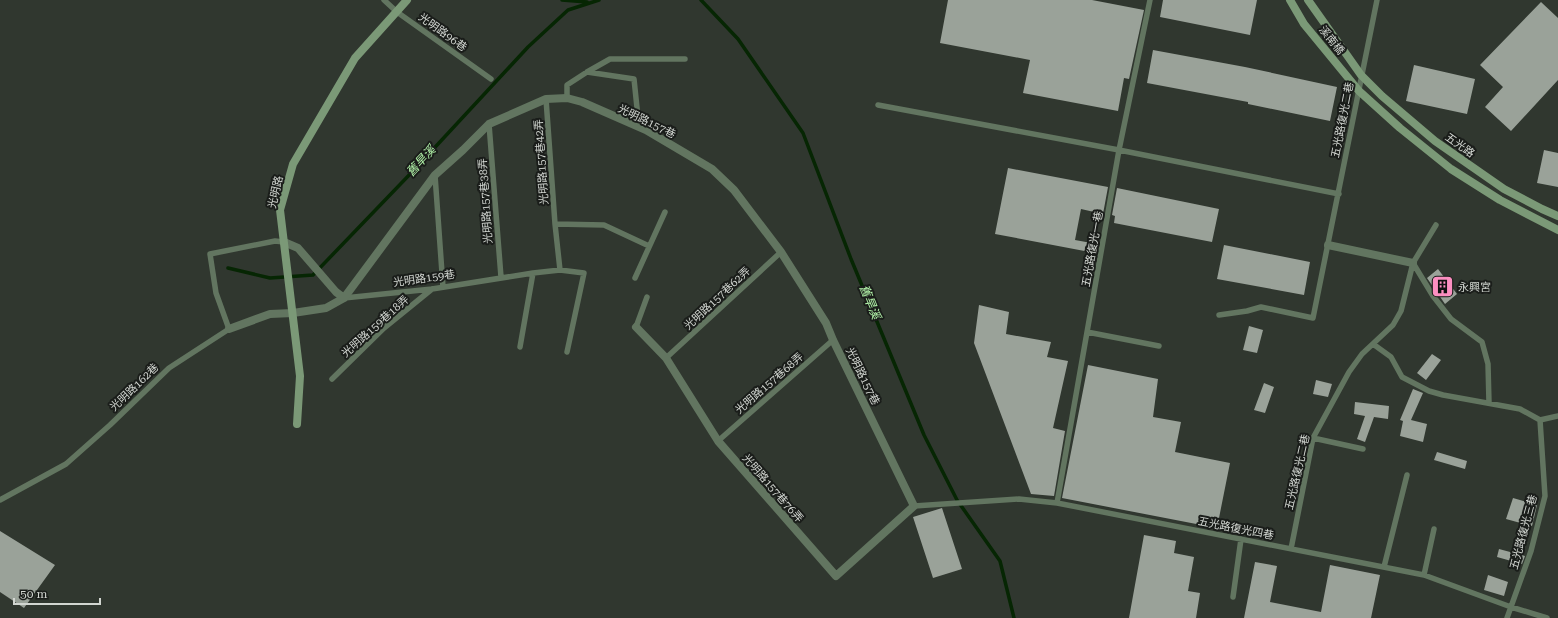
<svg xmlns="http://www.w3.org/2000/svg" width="1558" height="618" viewBox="0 0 1558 618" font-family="'Roboto Serif','Noto Sans TC',serif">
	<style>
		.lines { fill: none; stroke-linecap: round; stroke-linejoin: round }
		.stream { stroke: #062603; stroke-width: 3.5 }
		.building { fill: #9aa299 }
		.lane { stroke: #627560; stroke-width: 5.5 }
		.street { stroke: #627560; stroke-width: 8 }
		.secondary { stroke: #7b9977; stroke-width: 8 }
		.labels { text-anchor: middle; stroke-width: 4; stroke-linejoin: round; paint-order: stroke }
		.street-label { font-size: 11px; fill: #d2d6d1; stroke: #1a1d1a }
		.poi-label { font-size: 11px; fill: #d2d6d1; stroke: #1a1d1a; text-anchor: start }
		.water-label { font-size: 12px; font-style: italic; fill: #b4f6ab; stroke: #1a1d1a }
	</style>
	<rect width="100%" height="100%" fill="#30372f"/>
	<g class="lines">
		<path class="stream" d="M 562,0 L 587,2
			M 701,0 L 738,39 L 803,133 L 851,259 L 924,435 L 957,500 L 1000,561 L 1014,618
			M 228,268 L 270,278 L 313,275 L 413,171 L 528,47 L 568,10 L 599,0"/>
	</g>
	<path class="building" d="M 948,0 L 1092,0 L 1144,10 L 1129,79 L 1124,78 L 1118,111 L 1023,93 L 1030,60 L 940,43 Z
		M 1163,0 L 1257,0 L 1250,35 L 1160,17 Z
		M 1541,2 L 1558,18 L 1558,80 L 1511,131 L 1485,107 L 1503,87 L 1480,65 Z
		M 1153,50 L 1245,67 L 1337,87 L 1330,121 L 1248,104 L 1248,102 L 1147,83 Z
		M 1414,65 L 1475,79 L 1467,114 L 1406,101 Z
		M 1544,150 L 1558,153 L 1558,187 L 1537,183 Z
		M 1008,168 L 1108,187 L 1103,214 L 1081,209 L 1075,240 L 1097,244 L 1095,253 L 995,234 Z
		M 1117,188 L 1219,209 L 1212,242 L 1114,223 L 1115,216 L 1112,215 Z
		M 1224,245 L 1310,262 L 1304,295 L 1217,279 Z
		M 1438,269 L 1457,294 L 1445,304 L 1427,278 Z
		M 979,305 L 1009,312 L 1006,334 L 1051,342 L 1047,357 L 1068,361 L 1053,428 L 1065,431 L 1054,496 L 1031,494 L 974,343 Z
		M 1249,326 L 1263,330 L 1257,353 L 1243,350 Z
		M 1432,354 L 1441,360 L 1426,380 L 1417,373 Z
		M 1088,365 L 1158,379 L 1153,417 L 1181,422 L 1175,452 L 1230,463 L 1217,528 L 1062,498 Z
		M 1316,380 L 1332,384 L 1328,397 L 1313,394 Z
		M 1264,383 L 1274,387 L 1265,413 L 1254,410 Z
		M 1413,389 L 1423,393 L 1411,420 L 1427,424 L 1423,442 L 1400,436 L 1403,421 L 1400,420 Z
		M 1355,402 L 1389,406 L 1388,419 L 1374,417 L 1365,442 L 1357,439 L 1365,416 L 1354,414 Z
		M 1437,452 L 1467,461 L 1465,469 L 1434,460 Z
		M 1513,498 L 1537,505 L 1532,526 L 1506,519 Z
		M 942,508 L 962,569 L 933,578 L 913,517 Z
		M 0,531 L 55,565 L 24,608 L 0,592 Z
		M 1144,535 L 1176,541 L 1174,553 L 1194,557 L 1188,591 L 1200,593 L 1196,618 L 1129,618 Z
		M 1499,549 L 1525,556 L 1522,564 L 1497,557 Z
		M 1255,562 L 1277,566 L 1270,602 L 1321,612 L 1330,565 L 1380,575 L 1371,618 L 1244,618 Z
		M 1488,575 L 1508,582 L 1504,596 L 1484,590 Z"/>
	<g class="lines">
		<path class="lane" d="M 384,0 L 397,12 L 491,79
			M 587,72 L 634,79 L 639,127
			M 567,98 L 567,85 L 587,72 L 610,59 L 685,59
			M 546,99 L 555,224 L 560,270
			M 878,105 L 1119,150 L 1339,194
			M 489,124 L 501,277
			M 435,175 L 443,287
			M 555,224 L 604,225 L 649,246
			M 1413,263 L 1433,296 L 1451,319 L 1482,342 L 1488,364 L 1489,403
			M 635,278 L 665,212
			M 344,298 L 432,289 L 533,273 L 560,270 L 584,273 L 567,352
			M 1219,315 L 1247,311 L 1261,307 L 1313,318 L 1377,0
			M 636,327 L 647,297
			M 1087,332 L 1159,346
			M 1373,344 L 1391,357 L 1402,377 L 1429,391 L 1443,395 L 1520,409 L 1540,420
			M 520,347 L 533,273
			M 666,358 L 781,252
			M 332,379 L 384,328 L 432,289
			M 1540,420 L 1558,416
			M 1313,438 L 1363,449
			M 718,441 L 833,340
			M 0,500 L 66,464 L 110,425 L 169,368 L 229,329 L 216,293 L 210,254 L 275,241 L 284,242
			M 1057,503 L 1119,150 L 1150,0
			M 914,506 L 1019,499 L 1057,503 L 1424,575 L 1511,607 L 1547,618
			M 1291,549 L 1313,438 L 1349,372 L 1362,354 L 1393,325 L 1401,311 L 1413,263 L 1436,225
			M 1384,567 L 1407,475
			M 1424,575 L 1434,529
			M 1233,597 L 1241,539
			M 1507,618 L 1531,551 L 1545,496 L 1540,420"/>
		<path class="street" d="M 284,242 L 298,248 L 336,292 L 344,298
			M 1328,245 L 1413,263
			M 229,329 L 270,314 L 293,313 L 326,308 L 344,298 L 435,175 L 463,150 L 489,124 L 546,99 L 567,98 L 582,102 L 646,130 L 712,169 L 734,190 L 781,252 L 826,323 L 833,340 L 914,506 L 836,576 L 718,441 L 666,358 L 636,327"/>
		<path class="secondary" d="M 1290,0 L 1304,24 L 1359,91 L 1400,128 L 1451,169 L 1500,200 L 1558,230
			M 1308,0 L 1361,75 L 1382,96 L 1435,141 L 1504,189 L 1542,209 L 1558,216
			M 297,424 L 300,376 L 280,210 L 293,164 L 355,58 L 407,0"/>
	</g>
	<defs>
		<symbol id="building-square" viewBox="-11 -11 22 22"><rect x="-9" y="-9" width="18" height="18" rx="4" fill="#fc8fc1" stroke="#1a1d1a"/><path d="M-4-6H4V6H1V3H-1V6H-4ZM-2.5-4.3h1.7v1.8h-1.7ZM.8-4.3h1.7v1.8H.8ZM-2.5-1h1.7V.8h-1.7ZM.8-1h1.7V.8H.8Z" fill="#111"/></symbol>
	</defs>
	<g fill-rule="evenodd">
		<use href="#building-square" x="1430" y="274" width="25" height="25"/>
	</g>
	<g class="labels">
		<g class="street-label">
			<text transform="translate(443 32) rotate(36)" y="4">光明路96巷</text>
			<text transform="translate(1332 40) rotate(51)" y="4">溪南橋</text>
			<text transform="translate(1342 120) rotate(-79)" y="4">五光路復光二巷</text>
			<text transform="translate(647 121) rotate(26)" y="4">光明路157巷</text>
			<text transform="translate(1460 145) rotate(35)" y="4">五光路</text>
			<text transform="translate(541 162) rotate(-94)" y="4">光明路157巷42弄</text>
			<text transform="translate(275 192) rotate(-77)" y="4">光明路</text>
			<text transform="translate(485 201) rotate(-94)" y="4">光明路157巷38弄</text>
			<text transform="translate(1092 249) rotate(-80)" y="4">五光路復光一巷</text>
			<text transform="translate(424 278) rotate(-8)" y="4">光明路159巷</text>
			<text transform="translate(717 298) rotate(-43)" y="4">光明路157巷62弄</text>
			<text transform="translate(375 326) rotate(-42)" y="4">光明路159巷18弄</text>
			<text transform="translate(863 376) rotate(64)" y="4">光明路157巷</text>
			<text transform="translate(769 383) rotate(-41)" y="4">光明路157巷68弄</text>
			<text transform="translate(134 387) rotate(-44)" y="4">光明路162巷</text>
			<text transform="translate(1297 472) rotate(-77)" y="4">五光路復光二巷</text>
			<text transform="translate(773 488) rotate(49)" y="4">光明路157巷76弄</text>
			<text transform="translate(1236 528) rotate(11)" y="4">五光路復光四巷</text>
			<text transform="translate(1523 532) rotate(-75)" y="4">五光路復光三巷</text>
		</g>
		<g class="poi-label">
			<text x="1458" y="291">永興宮</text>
		</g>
		<g class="water-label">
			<text transform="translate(421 161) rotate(-47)" y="4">舊旱溪</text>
			<text transform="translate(870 302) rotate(68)" y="4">舊旱溪</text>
		</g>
	</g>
	<path d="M14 598v6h86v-6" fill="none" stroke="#d2d6d1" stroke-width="2"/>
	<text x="20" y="598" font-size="12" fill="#d2d6d1" stroke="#1a1d1a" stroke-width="3" paint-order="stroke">50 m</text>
</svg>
